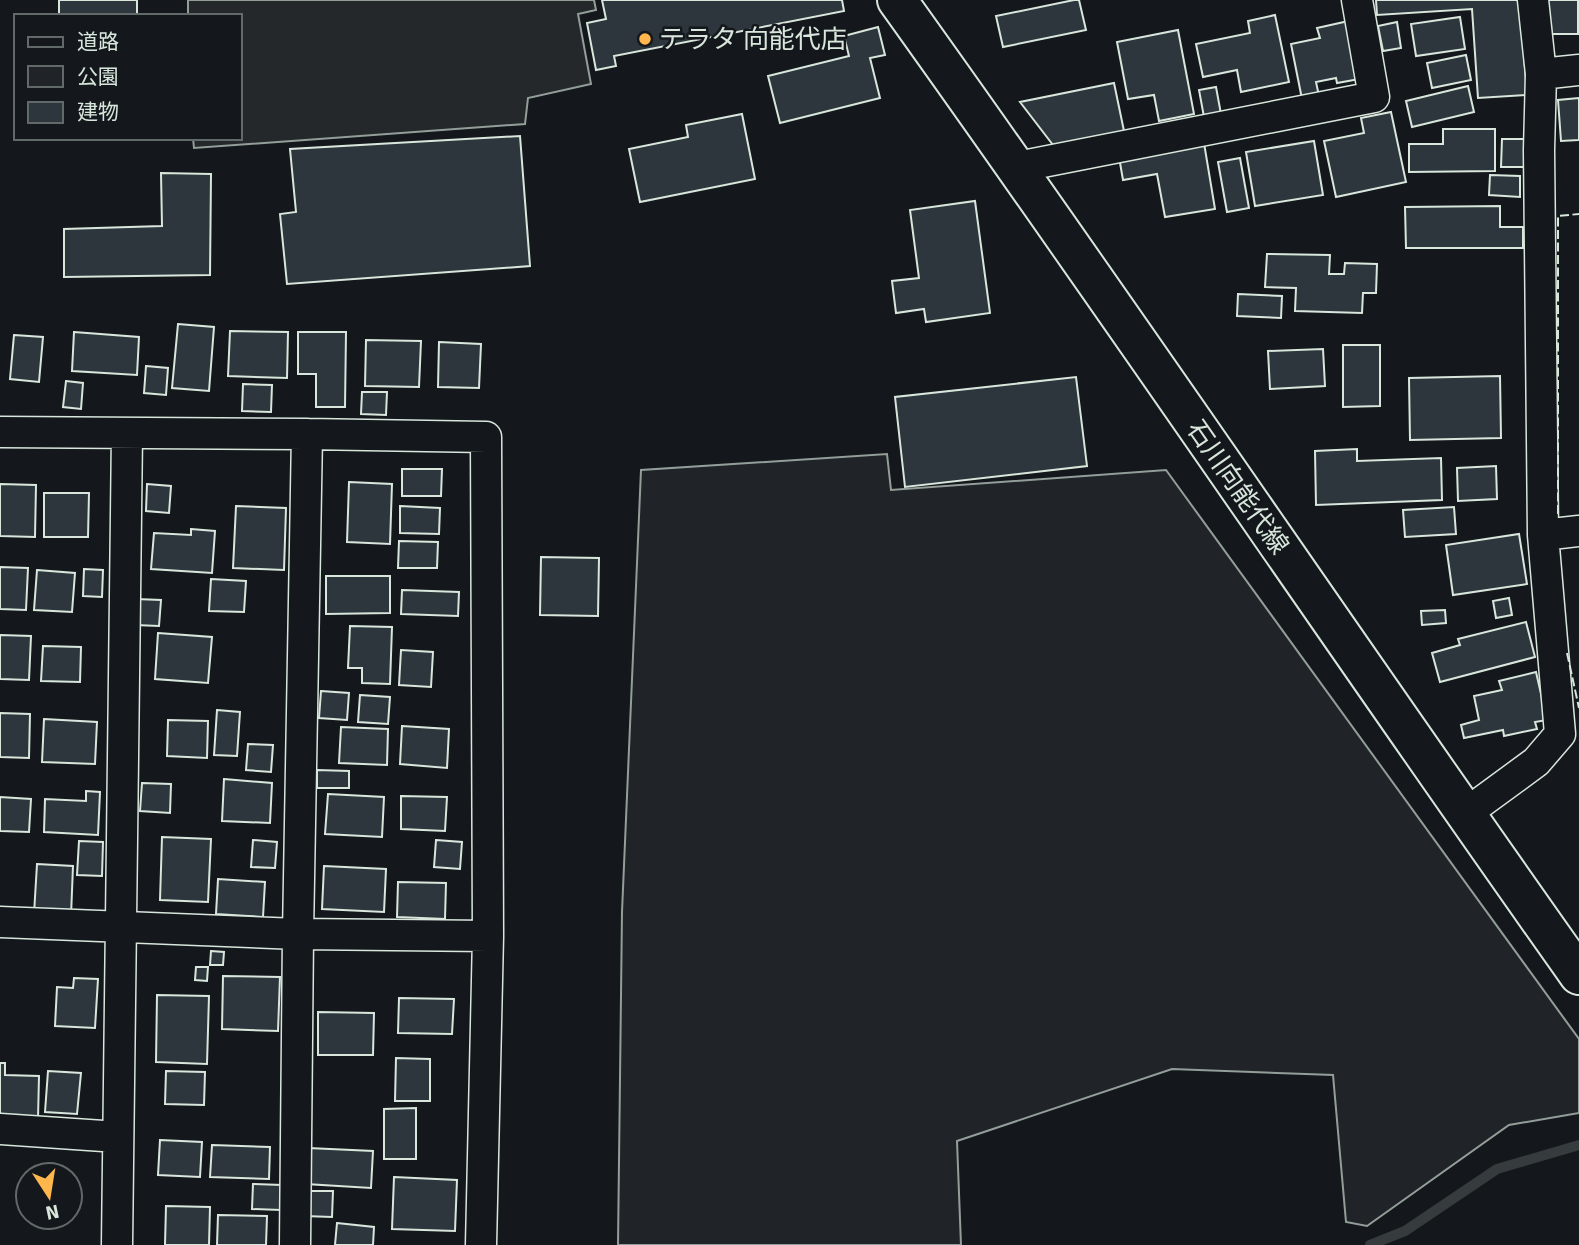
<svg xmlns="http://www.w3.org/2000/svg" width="1579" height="1245" viewBox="0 0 1579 1245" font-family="Signika,'Noto Sans JP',sans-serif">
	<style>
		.green { fill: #202428; stroke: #939e99; stroke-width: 2 }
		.parking { fill: #24282b; stroke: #939e99; stroke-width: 2 }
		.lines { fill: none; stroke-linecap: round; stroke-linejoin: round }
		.stream { stroke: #363b3e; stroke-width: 10 }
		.building { fill: #2c363c; stroke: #d8e6dc; stroke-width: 2 }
		.street-casing { stroke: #d8e6dc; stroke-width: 33 }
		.secondary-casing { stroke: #d8e6dc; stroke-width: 42 }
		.street { stroke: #14181c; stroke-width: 30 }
		.secondary { stroke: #14181c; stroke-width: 38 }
		.fence { stroke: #d8e6dc; stroke-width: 2; stroke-dasharray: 9 3.5; stroke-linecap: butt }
		.poi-dot { fill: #ffb74d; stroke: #14181c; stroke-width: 2.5 }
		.labels { text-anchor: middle; stroke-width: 5; stroke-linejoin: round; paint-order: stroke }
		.poi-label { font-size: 26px; fill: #d8e6dc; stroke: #14181c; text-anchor: start }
		.street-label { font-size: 26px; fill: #d8e6dc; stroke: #14181c }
	</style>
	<rect width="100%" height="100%" fill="#14181c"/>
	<path class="green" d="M 887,454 L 891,490 L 1166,470 L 1579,1039 L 1579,1113 L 1509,1125 L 1367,1226 L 1346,1222 L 1333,1075 L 1172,1069 L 957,1141 L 961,1245 L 618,1245 L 622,912 L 641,470 Z"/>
	<path class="parking" d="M 188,0 L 594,0 L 596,10 L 578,14 L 591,84 L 528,98 L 525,124 L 194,148 L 193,138 L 240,138 L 240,16 L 188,16 Z"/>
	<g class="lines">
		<path class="stream" d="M 1370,1245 L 1405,1231 L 1497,1169 L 1579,1145"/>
	</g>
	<path class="building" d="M 59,0 L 137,0 L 137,16 L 59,16 Z
		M 602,0 L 842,0 L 844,11 L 614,56 L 616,66 L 596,70 L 587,23 L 606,19 Z
		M 1074,0 L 1079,0 L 1086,30 L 1003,47 L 996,16 Z
		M 1376,0 L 1520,0 L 1527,95 L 1478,98 L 1472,9 L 1377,15 Z
		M 1547,0 L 1578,0 L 1578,34 L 1547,34 Z
		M 1275,15 L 1289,82 L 1241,92 L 1237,70 L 1203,77 L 1196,44 L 1250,33 L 1248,21 Z
		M 1460,17 L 1465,49 L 1416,56 L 1411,24 Z
		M 1353,20 L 1365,78 L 1337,83 L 1336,78 L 1316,82 L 1319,96 L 1302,99 L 1291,44 L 1320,38 L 1317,28 Z
		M 1397,22 L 1401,48 L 1383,51 L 1378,26 Z
		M 878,27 L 885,55 L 870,58 L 880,98 L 780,123 L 768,76 L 849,56 L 844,36 Z
		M 1178,30 L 1194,114 L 1159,121 L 1154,95 L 1128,99 L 1117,42 Z
		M 1466,55 L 1471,80 L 1432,88 L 1427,63 Z
		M 1114,83 L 1124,131 L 1053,145 L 1020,102 Z
		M 1468,86 L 1474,112 L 1412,127 L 1406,101 Z
		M 1216,87 L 1221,114 L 1204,117 L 1199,90 Z
		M 1579,98 L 1579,140 L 1561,141 L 1558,100 Z
		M 1391,112 L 1406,182 L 1336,197 L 1324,141 L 1364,133 L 1361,118 Z
		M 742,114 L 755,179 L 640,202 L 629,149 L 688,137 L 686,125 Z
		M 1443,129 L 1495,129 L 1495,171 L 1409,172 L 1409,144 L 1443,144 Z
		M 520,136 L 530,266 L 287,284 L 280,214 L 296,212 L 290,149 Z
		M 1502,139 L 1528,139 L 1528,167 L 1501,167 Z
		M 1314,141 L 1323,195 L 1255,206 L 1246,152 Z
		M 1204,143 L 1215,209 L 1165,217 L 1157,174 L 1123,180 L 1119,157 Z
		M 1240,158 L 1249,208 L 1227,212 L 1218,162 Z
		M 161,173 L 211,174 L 210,275 L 64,277 L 64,229 L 162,226 Z
		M 1490,175 L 1520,176 L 1520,197 L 1489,195 Z
		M 975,201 L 990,313 L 926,322 L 924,309 L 896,313 L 892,281 L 919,278 L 910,210 Z
		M 1500,206 L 1500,227 L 1523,227 L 1523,248 L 1406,248 L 1405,207 Z
		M 1267,254 L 1330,255 L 1329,274 L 1344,274 L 1345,263 L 1377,264 L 1376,293 L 1363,293 L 1362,313 L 1295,311 L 1296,288 L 1265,287 Z
		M 1238,294 L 1282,296 L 1281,318 L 1237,316 Z
		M 178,324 L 214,327 L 209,391 L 172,388 Z
		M 230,331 L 288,332 L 287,378 L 228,376 Z
		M 74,332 L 139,337 L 137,375 L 72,371 Z
		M 298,332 L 346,332 L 345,407 L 316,407 L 316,374 L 298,374 Z
		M 14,335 L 43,337 L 39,382 L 10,379 Z
		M 366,340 L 421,341 L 419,387 L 365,386 Z
		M 439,342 L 481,344 L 479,388 L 438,387 Z
		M 1343,345 L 1380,345 L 1380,406 L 1343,407 Z
		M 1323,349 L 1325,386 L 1270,389 L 1268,351 Z
		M 146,366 L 168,368 L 166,395 L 144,393 Z
		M 1500,376 L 1501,438 L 1410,440 L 1409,378 Z
		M 1076,377 L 1087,466 L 905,487 L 895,397 Z
		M 66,381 L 83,383 L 81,409 L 63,407 Z
		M 243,384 L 272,385 L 271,412 L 242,411 Z
		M 362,392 L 387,392 L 386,415 L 361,414 Z
		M 1357,449 L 1357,461 L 1441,458 L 1442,500 L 1316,505 L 1315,451 Z
		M 1496,466 L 1497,499 L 1458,501 L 1457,468 Z
		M 402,469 L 442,469 L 441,496 L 402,496 Z
		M 349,482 L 392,484 L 390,544 L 347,542 Z
		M 0,484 L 36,485 L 35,537 L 0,536 Z
		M 147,484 L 171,486 L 169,513 L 146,511 Z
		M 44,493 L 89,493 L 88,537 L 44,537 Z
		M 236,506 L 286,508 L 284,570 L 233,568 Z
		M 400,506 L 440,508 L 439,534 L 400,533 Z
		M 1454,507 L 1456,534 L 1405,537 L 1403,510 Z
		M 191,529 L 215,531 L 212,573 L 151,569 L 154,533 L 191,535 Z
		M 1519,534 L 1527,584 L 1453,595 L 1446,545 Z
		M 399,541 L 438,542 L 437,568 L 398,568 Z
		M 541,557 L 599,558 L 598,616 L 540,615 Z
		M 0,567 L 28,568 L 26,610 L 0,609 Z
		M 84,569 L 103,570 L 102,597 L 83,596 Z
		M 37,570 L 75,573 L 72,612 L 34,610 Z
		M 326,576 L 390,576 L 390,613 L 326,614 Z
		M 211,579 L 246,581 L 244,612 L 209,611 Z
		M 402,590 L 459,592 L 458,616 L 401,614 Z
		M 1509,598 L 1512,615 L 1496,618 L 1493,601 Z
		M 136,599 L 161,600 L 159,626 L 135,625 Z
		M 1445,610 L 1446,623 L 1422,625 L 1421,611 Z
		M 1526,622 L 1535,657 L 1440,682 L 1432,653 L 1460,645 L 1458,639 Z
		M 350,626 L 392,627 L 390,684 L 362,683 L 362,668 L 348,668 Z
		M 158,633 L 212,637 L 208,683 L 155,679 Z
		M 0,635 L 31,636 L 29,680 L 0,679 Z
		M 43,646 L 81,647 L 80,682 L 41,681 Z
		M 401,650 L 433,652 L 431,687 L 399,685 Z
		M 1536,672 L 1547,720 L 1535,722 L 1537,729 L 1504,736 L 1503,730 L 1464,738 L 1461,725 L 1479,720 L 1474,696 L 1502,690 L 1499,681 Z
		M 321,691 L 349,693 L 347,720 L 319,718 Z
		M 360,695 L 390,697 L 388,724 L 358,722 Z
		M 217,710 L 240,712 L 237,756 L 214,755 Z
		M 0,713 L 30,714 L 29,758 L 0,757 Z
		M 44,719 L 97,722 L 95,764 L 42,762 Z
		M 168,720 L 208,721 L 207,758 L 167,756 Z
		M 402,726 L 449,729 L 447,768 L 400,764 Z
		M 341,727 L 388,729 L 387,765 L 339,763 Z
		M 248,744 L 273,745 L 271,772 L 246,770 Z
		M 317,770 L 349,771 L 349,788 L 317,788 Z
		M 224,779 L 272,783 L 270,823 L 222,821 Z
		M 142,783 L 171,784 L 170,813 L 140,811 Z
		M 86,791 L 100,792 L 98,835 L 44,832 L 45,799 L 86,801 Z
		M 328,794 L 384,797 L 382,837 L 325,834 Z
		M 401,796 L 447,797 L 445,831 L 401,829 Z
		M 0,797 L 31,799 L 29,832 L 0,831 Z
		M 162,837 L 211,839 L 208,902 L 160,900 Z
		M 253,840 L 277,842 L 275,868 L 251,867 Z
		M 436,840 L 462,842 L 460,869 L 434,867 Z
		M 79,841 L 103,842 L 102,876 L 77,875 Z
		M 37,864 L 73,866 L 71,916 L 34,914 Z
		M 324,866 L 386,869 L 384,912 L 322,909 Z
		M 218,879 L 265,882 L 263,917 L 216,914 Z
		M 398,882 L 446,883 L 445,919 L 397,917 Z
		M 211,951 L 224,952 L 223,965 L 210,965 Z
		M 196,967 L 208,967 L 207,981 L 195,980 Z
		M 223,976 L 280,977 L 278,1031 L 222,1029 Z
		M 74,978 L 98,979 L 95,1028 L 55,1026 L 57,987 L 73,988 Z
		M 157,995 L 209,996 L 207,1064 L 156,1062 Z
		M 399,998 L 454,999 L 452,1034 L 398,1033 Z
		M 318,1012 L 374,1013 L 373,1055 L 318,1055 Z
		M 396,1058 L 430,1059 L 430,1101 L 395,1101 Z
		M 0,1063 L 5,1063 L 5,1075 L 39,1076 L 38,1119 L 0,1118 Z
		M 48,1071 L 81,1073 L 77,1114 L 45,1112 Z
		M 166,1071 L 205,1072 L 204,1105 L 165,1104 Z
		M 416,1108 L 416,1159 L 384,1159 L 384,1109 Z
		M 160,1140 L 202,1142 L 200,1177 L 158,1175 Z
		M 212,1145 L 270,1147 L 269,1179 L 210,1177 Z
		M 308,1148 L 373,1151 L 371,1188 L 306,1184 Z
		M 394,1177 L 457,1180 L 455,1231 L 392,1229 Z
		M 253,1184 L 282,1185 L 281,1210 L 252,1209 Z
		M 305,1191 L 333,1191 L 332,1217 L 304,1216 Z
		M 166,1206 L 210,1207 L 209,1245 L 165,1245 Z
		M 218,1215 L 267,1216 L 266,1245 L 217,1245 Z
		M 337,1223 L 374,1227 L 373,1245 L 335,1245 Z"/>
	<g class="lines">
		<defs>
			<path id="street" d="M 1541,74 L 1579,70
				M 1017,167 L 1374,97 L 1357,0
				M 0,432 L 307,434 L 486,437 L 488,936 L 481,1245
				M 1543,535 L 1579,531
				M 1465,814 L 1536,762 L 1560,734 L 1543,535 L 1539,150 L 1541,74 L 1533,0
				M 0,922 L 298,934 L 488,936
				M 0,1129 L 118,1137
				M 117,1245 L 127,433
				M 295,1245 L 298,934 L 307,434"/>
			<path id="secondary" d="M 897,0 C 1128,322 1350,652 1579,975"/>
		</defs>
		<use href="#street" class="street-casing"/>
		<use href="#secondary" class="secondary-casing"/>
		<use href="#street" class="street"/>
		<use href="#secondary" class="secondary"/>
		<path class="fence" d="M 1558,514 L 1558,216 L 1579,214
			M 1567,653 L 1579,708"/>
	</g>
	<circle class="poi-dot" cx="645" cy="39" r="7"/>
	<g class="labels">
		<g class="poi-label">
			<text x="659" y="48">テラタ 向能代店</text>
		</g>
		<g class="street-label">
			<text transform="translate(1238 487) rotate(55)" y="9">石川向能代線</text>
		</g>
	</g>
	<rect x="14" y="14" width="228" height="126" fill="#14181c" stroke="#626a69" stroke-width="2"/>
	<rect x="28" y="37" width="35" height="10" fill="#14181c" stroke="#626a69" stroke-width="2"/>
	<text x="77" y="49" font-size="21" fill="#d8e6dc">道路</text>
	<rect x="28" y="66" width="35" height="21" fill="#202428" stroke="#626a69" stroke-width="2"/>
	<text x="77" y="84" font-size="21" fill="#d8e6dc">公園</text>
	<rect x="28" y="102" width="35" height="21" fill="#2c363c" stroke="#626a69" stroke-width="2"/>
	<text x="77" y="119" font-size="21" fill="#d8e6dc">建物</text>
	<g transform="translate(49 1196) rotate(168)"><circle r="33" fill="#14181c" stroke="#626a69" stroke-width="2"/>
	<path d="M0-5L12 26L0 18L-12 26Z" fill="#ffb74d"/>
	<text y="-10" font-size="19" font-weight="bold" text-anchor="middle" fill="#d8e6dc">N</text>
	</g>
</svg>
